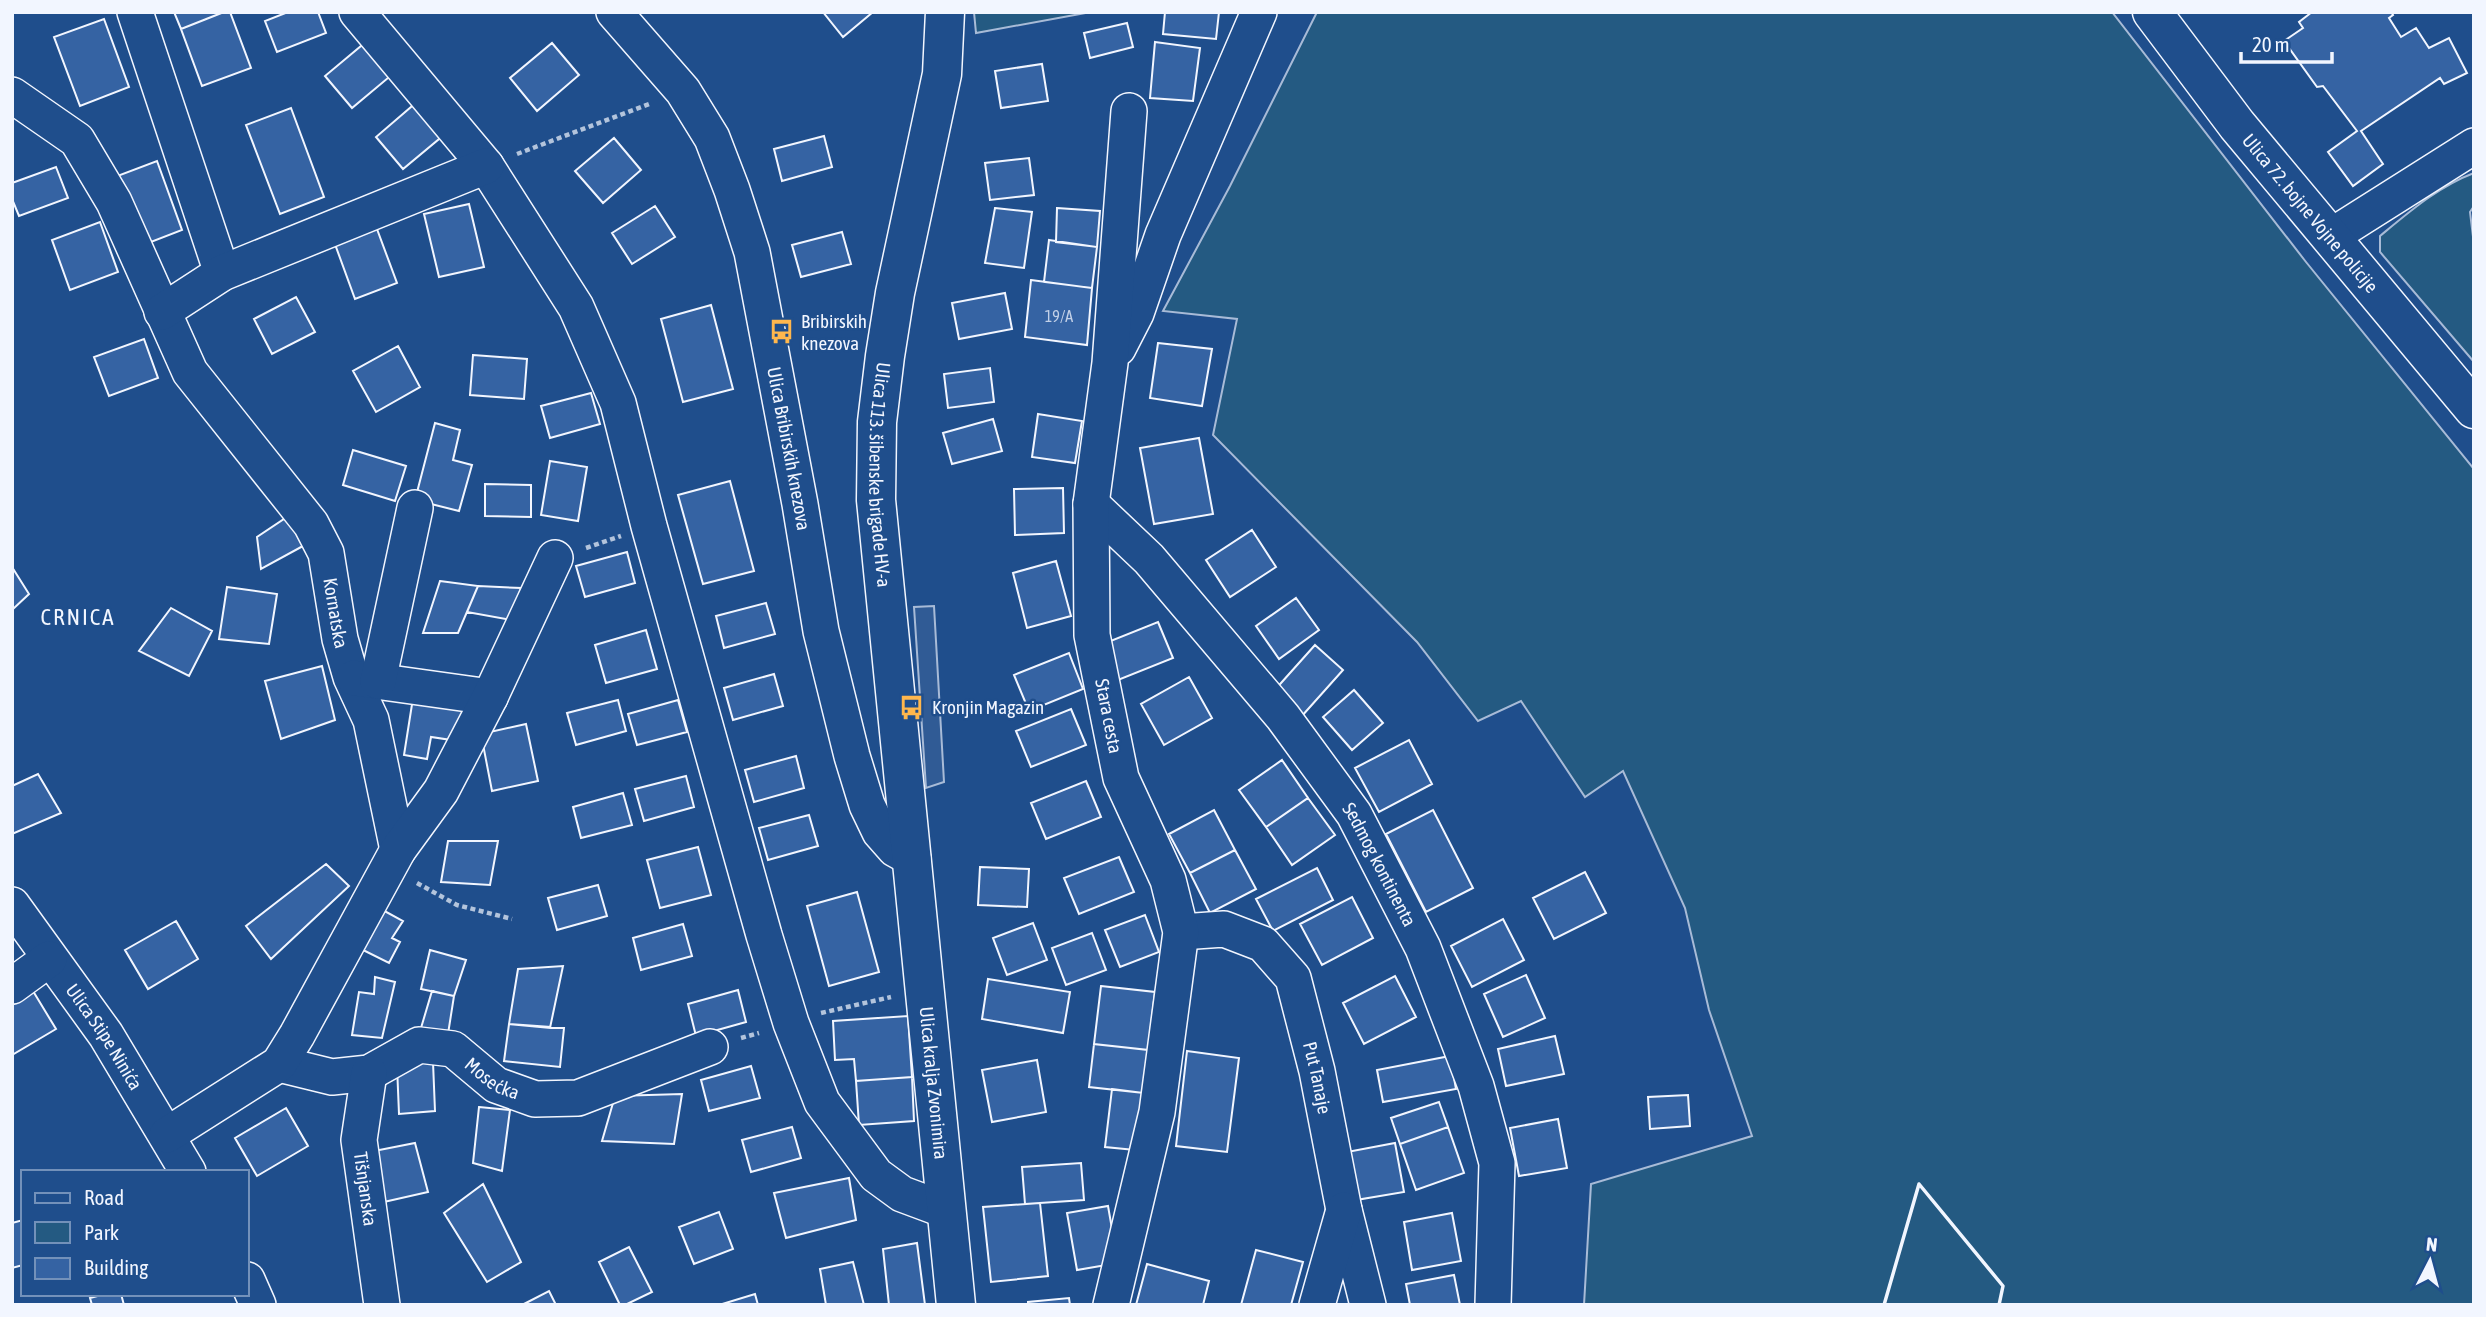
<svg xmlns="http://www.w3.org/2000/svg" width="2486" height="1317" viewBox="0 0 2486 1317" font-family="'Asap Condensed',sans-serif">
	<style>
		.green { fill: #245a82; stroke: #a8bbd7; stroke-width: 2 }
		.parking { fill: #305b95; stroke: #a8bbd7; stroke-width: 2 }
		.building { fill: #3563a3; stroke: #f2f6ff; stroke-width: 2 }
		.lines { fill: none; stroke-linecap: round; stroke-linejoin: round }
		.minor-casing { stroke: #f2f6ff; stroke-width: 38 }
		.major-casing { stroke: #f2f6ff; stroke-width: 41 }
		.path { stroke: #b3c4dc; stroke-width: 4.5; stroke-dasharray: 5 3.5; stroke-linecap: butt }
		.minor { stroke: #1f4e8c; stroke-width: 35 }
		.major { stroke: #1f4e8c; stroke-width: 38 }
		.wall { stroke: #f2f6ff; stroke-width: 3.5 }
		.labels { text-anchor: middle; stroke-width: 5; stroke-linejoin: round; paint-order: stroke }
		.number-label { font-size: 16px; fill: #c3d1e8 }
		.street-label { font-size: 19px; fill: #f2f6ff; stroke: #1f4e8c }
		.poi-label { font-size: 19px; fill: #f2f6ff; stroke: #1f4e8c; text-anchor: start }
		.quarter-label { font-size: 23px; letter-spacing: 2px; fill: #f2f6ff; stroke: #1f4e8c }
	</style>
	<rect width="100%" height="100%" fill="#1f4e8c"/>
	<path class="green" d="M 974,12 L 1091,12 L 976,33 Z
		M 1317,12 L 2112,12 L 2306,262 L 2474,469 L 2474,1305 L 1584,1305 L 1591,1184 L 1752,1136 L 1709,1010 L 1685,908 L 1623,771 L 1585,797 L 1521,701 L 1478,721 L 1417,642 L 1213,435 L 1237,319 L 1163,311 L 1230,186 Z
		M 2474,173 L 2474,206 L 2470,212 L 2474,245 L 2474,362 L 2380,252 L 2380,236 C 2409,212 2439,186 2474,173 Z"/>
	<path class="parking" d="M 934,606 L 944,782 L 926,788 L 914,607 Z"/>
	<path class="building" d="M 174,12 L 224,12 L 181,29 Z
		M 224,12 L 230,12 L 251,68 L 202,86 L 181,29 Z
		M 288,12 L 318,12 L 326,33 L 277,52 L 265,21 Z
		M 823,12 L 873,12 L 843,37 Z
		M 1165,12 L 1219,12 L 1216,39 L 1163,34 Z
		M 2312,12 L 2391,12 L 2393,15 L 2389,18 L 2401,37 L 2416,28 L 2429,48 L 2449,38 L 2467,73 L 2444,84 L 2440,78 L 2361,131 L 2383,164 L 2353,186 L 2328,152 L 2357,131 L 2323,86 L 2317,87 L 2284,41 L 2303,28 L 2299,22 Z
		M 104,19 L 129,87 L 80,106 L 54,37 Z
		M 1127,23 L 1133,47 L 1090,58 L 1084,33 Z
		M 367,41 L 394,73 L 352,108 L 325,76 Z
		M 1155,42 L 1200,48 L 1193,101 L 1150,98 Z
		M 552,43 L 579,75 L 537,111 L 510,78 Z
		M 1042,64 L 1048,101 L 1001,108 L 995,71 Z
		M 418,101 L 445,134 L 403,169 L 376,137 Z
		M 291,108 L 324,197 L 280,214 L 246,125 Z
		M 824,136 L 832,167 L 782,181 L 774,149 Z
		M 614,138 L 641,170 L 603,203 L 575,171 Z
		M 1029,158 L 1034,195 L 990,200 L 985,163 Z
		M 157,161 L 182,230 L 138,247 L 112,178 Z
		M 56,167 L 68,198 L 19,216 L 12,199 L 12,183 Z
		M 469,204 L 484,267 L 439,277 L 424,214 Z
		M 655,206 L 675,237 L 632,264 L 612,233 Z
		M 995,208 L 1032,212 L 1024,268 L 985,263 Z
		M 1057,208 L 1100,211 L 1097,247 L 1056,242 Z
		M 374,221 L 397,283 L 355,299 L 332,236 Z
		M 100,222 L 118,272 L 70,290 L 52,240 Z
		M 842,232 L 851,264 L 801,277 L 792,245 Z
		M 1049,240 L 1097,247 L 1092,288 L 1044,282 Z
		M 1031,280 L 1092,288 L 1087,345 L 1025,337 Z
		M 1005,293 L 1012,329 L 959,339 L 952,303 Z
		M 296,297 L 315,332 L 272,354 L 254,319 Z
		M 711,305 L 733,389 L 683,402 L 661,319 Z
		M 144,339 L 158,378 L 109,396 L 94,357 Z
		M 1158,343 L 1212,349 L 1202,406 L 1150,398 Z
		M 398,346 L 420,387 L 376,412 L 353,371 Z
		M 473,355 L 527,359 L 524,399 L 470,395 Z
		M 990,368 L 994,402 L 948,408 L 944,374 Z
		M 591,393 L 600,424 L 550,438 L 541,406 Z
		M 1038,414 L 1082,421 L 1075,463 L 1032,457 Z
		M 993,419 L 1002,451 L 952,464 L 943,433 Z
		M 435,423 L 460,430 L 453,460 L 472,465 L 459,511 L 415,500 Z
		M 1199,438 L 1213,514 L 1154,524 L 1140,448 Z
		M 353,450 L 406,466 L 395,501 L 343,485 Z
		M 550,461 L 587,467 L 578,521 L 541,515 Z
		M 730,481 L 754,571 L 703,584 L 678,495 Z
		M 485,484 L 531,485 L 531,517 L 485,516 Z
		M 1063,488 L 1064,533 L 1015,535 L 1014,489 Z
		M 287,517 L 303,546 L 261,569 L 257,537 Z
		M 1252,530 L 1276,567 L 1230,597 L 1206,560 Z
		M 627,552 L 635,583 L 585,597 L 576,566 Z
		M 1056,561 L 1071,616 L 1027,628 L 1013,573 Z
		M 12,567 L 29,594 L 12,610 Z
		M 440,581 L 478,586 L 458,633 L 423,633 Z
		M 478,586 L 521,588 L 511,620 L 467,612 Z
		M 227,587 L 277,594 L 269,644 L 219,639 Z
		M 1296,598 L 1319,630 L 1279,659 L 1256,626 Z
		M 766,603 L 775,634 L 724,648 L 716,616 Z
		M 171,608 L 212,631 L 189,676 L 139,651 Z
		M 1158,622 L 1173,658 L 1118,680 L 1103,644 Z
		M 646,630 L 657,669 L 606,683 L 595,645 Z
		M 1315,645 L 1343,670 L 1301,717 L 1273,692 Z
		M 1069,653 L 1083,689 L 1029,711 L 1014,675 Z
		M 322,666 L 335,720 L 281,739 L 265,681 Z
		M 774,674 L 783,706 L 733,720 L 724,688 Z
		M 1189,677 L 1212,718 L 1164,745 L 1141,704 Z
		M 1354,690 L 1383,723 L 1352,750 L 1323,717 Z
		M 413,698 L 464,707 L 458,741 L 431,737 L 427,759 L 404,755 Z
		M 618,700 L 626,731 L 576,745 L 567,713 Z
		M 678,700 L 687,732 L 637,745 L 628,714 Z
		M 1071,709 L 1086,745 L 1031,767 L 1016,731 Z
		M 526,724 L 538,781 L 492,791 L 481,734 Z
		M 1409,740 L 1432,784 L 1379,812 L 1355,768 Z
		M 796,756 L 804,788 L 754,802 L 745,770 Z
		M 1282,760 L 1308,798 L 1266,827 L 1239,790 Z
		M 38,774 L 61,813 L 12,834 L 12,786 Z
		M 686,776 L 694,807 L 644,821 L 635,789 Z
		M 1086,781 L 1101,817 L 1046,839 L 1031,803 Z
		M 623,793 L 632,825 L 581,838 L 573,807 Z
		M 1308,798 L 1335,835 L 1292,865 L 1266,827 Z
		M 1214,810 L 1235,850 L 1190,873 L 1169,834 Z
		M 1433,810 L 1473,888 L 1426,912 L 1386,834 Z
		M 809,815 L 818,846 L 768,860 L 759,828 Z
		M 448,841 L 498,841 L 490,885 L 441,882 Z
		M 698,847 L 711,895 L 660,908 L 647,860 Z
		M 1235,850 L 1256,889 L 1210,913 L 1190,873 Z
		M 1119,857 L 1134,892 L 1079,914 L 1064,878 Z
		M 326,864 L 349,886 L 271,959 L 246,926 Z
		M 980,867 L 1029,869 L 1027,907 L 978,905 Z
		M 1317,868 L 1333,900 L 1273,931 L 1256,899 Z
		M 1585,872 L 1606,913 L 1554,939 L 1533,898 Z
		M 598,885 L 607,916 L 557,930 L 548,898 Z
		M 857,892 L 879,972 L 829,986 L 807,906 Z
		M 1352,897 L 1373,938 L 1322,965 L 1300,924 Z
		M 379,908 L 403,921 L 392,938 L 400,942 L 389,963 L 355,946 Z
		M 1145,915 L 1159,952 L 1120,967 L 1105,930 Z
		M 1503,919 L 1524,960 L 1472,987 L 1451,946 Z
		M 176,921 L 198,959 L 148,989 L 125,950 Z
		M 1033,923 L 1047,960 L 1007,975 L 993,938 Z
		M 683,924 L 692,956 L 641,970 L 633,938 Z
		M 1092,933 L 1106,970 L 1066,985 L 1052,948 Z
		M 430,950 L 466,960 L 454,996 L 421,989 Z
		M 563,966 L 550,1028 L 509,1024 L 518,969 Z
		M 1526,975 L 1545,1018 L 1503,1037 L 1484,994 Z
		M 1395,976 L 1416,1017 L 1364,1044 L 1343,1003 Z
		M 375,977 L 395,982 L 382,1038 L 352,1035 L 359,992 L 374,994 Z
		M 988,979 L 1070,992 L 1063,1033 L 982,1019 Z
		M 1101,986 L 1155,992 L 1148,1050 L 1094,1044 Z
		M 738,990 L 746,1022 L 696,1036 L 688,1004 Z
		M 33,991 L 56,1029 L 12,1055 L 12,1004 Z
		M 432,991 L 454,996 L 448,1034 L 421,1028 Z
		M 908,1016 L 912,1077 L 856,1081 L 854,1059 L 835,1060 L 833,1021 Z
		M 509,1024 L 564,1028 L 560,1067 L 504,1061 Z
		M 1555,1036 L 1564,1074 L 1506,1086 L 1498,1049 Z
		M 1094,1044 L 1148,1050 L 1143,1093 L 1089,1087 Z
		M 1187,1051 L 1239,1058 L 1227,1152 L 1176,1146 Z
		M 1450,1056 L 1456,1089 L 1383,1102 L 1377,1070 Z
		M 1037,1060 L 1046,1112 L 992,1122 L 982,1070 Z
		M 433,1062 L 435,1111 L 399,1114 L 397,1066 Z
		M 751,1066 L 760,1098 L 709,1111 L 701,1080 Z
		M 912,1077 L 914,1121 L 859,1125 L 856,1081 Z
		M 1112,1089 L 1152,1094 L 1145,1151 L 1105,1147 Z
		M 682,1094 L 674,1144 L 602,1141 L 615,1096 Z
		M 1688,1095 L 1690,1126 L 1650,1129 L 1648,1097 Z
		M 1439,1102 L 1448,1127 L 1400,1144 L 1391,1118 Z
		M 479,1107 L 510,1110 L 502,1171 L 473,1163 Z
		M 286,1108 L 308,1146 L 257,1176 L 235,1138 Z
		M 1558,1119 L 1567,1168 L 1519,1176 L 1510,1128 Z
		M 792,1127 L 801,1158 L 751,1172 L 742,1140 Z
		M 1448,1127 L 1464,1173 L 1416,1190 L 1400,1144 Z
		M 415,1143 L 428,1192 L 375,1204 L 369,1152 Z
		M 1395,1143 L 1404,1192 L 1356,1200 L 1347,1152 Z
		M 1081,1163 L 1084,1200 L 1025,1204 L 1022,1167 Z
		M 849,1178 L 856,1220 L 786,1238 L 774,1193 Z
		M 483,1184 L 521,1262 L 487,1282 L 444,1213 Z
		M 1040,1203 L 1048,1276 L 991,1282 L 983,1207 Z
		M 1108,1206 L 1118,1263 L 1077,1270 L 1067,1213 Z
		M 719,1212 L 733,1249 L 694,1264 L 679,1227 Z
		M 1452,1213 L 1461,1261 L 1412,1270 L 1404,1222 Z
		M 23,1220 L 23,1265 L 12,1268 L 12,1223 Z
		M 917,1243 L 925,1305 L 889,1305 L 883,1249 Z
		M 629,1247 L 652,1292 L 625,1305 L 620,1305 L 599,1262 Z
		M 1256,1250 L 1303,1262 L 1291,1305 L 1241,1305 Z
		M 853,1262 L 864,1305 L 826,1305 L 820,1269 Z
		M 1147,1264 L 1209,1281 L 1203,1305 L 1136,1305 Z
		M 1454,1275 L 1460,1305 L 1410,1305 L 1406,1284 Z
		M 549,1291 L 556,1305 L 522,1305 Z
		M 105,1294 L 121,1294 L 124,1305 L 92,1305 L 90,1298 Z
		M 755,1294 L 758,1305 L 719,1305 Z
		M 1069,1298 L 1070,1305 L 1028,1305 L 1028,1302 Z"/>
	<g class="lines">
		<defs>
			<g id="minor">
				<path d="M 135,12 L 222,273"/>
				<path d="M 357,12 L 486,166 L 576,307 L 618,403 L 649,526 L 764,935 L 791,1023 L 822,1102 L 876,1175 L 902,1194 L 945,1210"/>
				<path id="s1" d="M 614,12 L 683,91 L 712,138 L 732,190 L 752,252 L 800,504 L 821,631 L 852,756 L 867,805 L 880,832 L 895,849 L 913,859"/>
				<path id="s2" d="M 12,95 L 77,140 L 114,202 L 190,372 L 311,524 L 326,553 L 340,639 L 351,677 L 371,720 L 398,850"/>
				<path d="M 2330,237 L 2474,146"/>
				<path d="M 162,312 L 222,273 L 486,166"/>
				<path d="M 1118,348 L 1136,313 L 1163,235 L 1259,12"/>
				<path id="s3" d="M 1091,504 L 1149,559 L 1283,717 L 1354,814 L 1423,948 L 1476,1086 L 1497,1163 L 1493,1305"/>
				<path d="M 354,678 L 490,697"/>
				<path d="M 378,681 L 415,508"/>
				<path id="s4" d="M 12,905 L 106,1035 L 188,1172"/>
				<path id="s5" d="M 1181,932 L 1224,929 L 1263,944 L 1293,978 L 1317,1071 L 1344,1210 L 1368,1305"/>
				<path d="M 12,986 L 49,959"/>
				<path id="s6" d="M 279,1064 L 332,1077 L 369,1073 L 419,1045 L 453,1049 L 496,1085 L 535,1099 L 578,1098 L 710,1047"/>
				<path id="s7" d="M 369,1073 L 359,1140 L 382,1305"/>
				<path d="M 167,1135 L 279,1064 L 297,1035 L 398,850 L 441,791 L 490,697 L 555,558"/>
				<path d="M 247,1280 L 258,1305"/>
				<path d="M 1111,1305 L 1157,1112 L 1181,932 L 1168,880 L 1121,778 L 1092,635 L 1091,504 L 1110,363 L 1129,111"/>
				<path d="M 1317,1305 L 1344,1210"/>
			</g>
			<g id="major">
				<path id="s8" d="M 945,12 L 942,74 L 895,293 L 885,356 L 877,422 L 876,500 L 956,1305"/>
				<path id="s9" d="M 2152,12 L 2237,125 L 2474,409"/>
			</g>
		</defs>
		<use href="#minor" class="minor-casing"/>
		<use href="#major" class="major-casing"/>
		<path class="path" d="M 517,154 L 652,103
			M 586,548 L 621,536
			M 417,883 L 457,905 L 512,919
			M 821,1013 L 891,997
			M 741,1038 L 759,1033"/>
		<use href="#minor" class="minor"/>
		<use href="#major" class="major"/>
		<path class="wall" d="M 1884,1305 L 1919,1184 L 2003,1286 L 1999,1305"/>
	</g>
	<defs>
		<symbol id="bus-bare" viewBox="-9 -9 18 18"><path d="M-5-6H5V4H4V6H2V4H-2V6H-4V4H-5ZM-3.5-4V0h7V-4ZM-3.5 1.2v1.5H-2V1.2ZM2 1.2v1.5H3.5V1.2Z" fill="#ffb74d" stroke="#1f4e8c" stroke-width="2.5" paint-order="stroke"/></symbol>
	</defs>
	<g fill-rule="evenodd">
		<use href="#bus-bare" x="764" y="314" width="35" height="35"/>
		<use href="#bus-bare" x="894" y="690" width="35" height="35"/>
	</g>
	<g class="labels">
		<g class="number-label">
			<text x="1059" y="322">19/A</text>
		</g>
		<g class="street-label">
			<text dy="7" stroke="none"><textPath href="#s9" startOffset="256">Ulica 72. bojne Vojne policije</textPath></text>
			<text dy="7" stroke="none"><textPath href="#s1" startOffset="481">Ulica Bribirskih knezova</textPath></text>
			<text dy="7" stroke="none"><textPath href="#s8" startOffset="469">Ulica 113. šibenske brigade HV-a</textPath></text>
			<text dy="7" stroke="none"><textPath href="#s2" startOffset="625">Kornatska</textPath></text>
			<text transform="translate(1109 716) rotate(79)" y="7">Stara cesta</text>
			<text dy="7" stroke="none"><textPath href="#s3" startOffset="464">Sedmog kontinenta</textPath></text>
			<text dy="7" stroke="none"><textPath href="#s4" startOffset="161">Ulica Stipe Ninića</textPath></text>
			<text dy="7" stroke="none"><textPath href="#s6" startOffset="233">Mosećka</textPath></text>
			<text dy="7" stroke="none"><textPath href="#s5" startOffset="233">Put Tanaje</textPath></text>
			<text dy="7" stroke="none"><textPath href="#s8" startOffset="1080">Ulica kralja Zvonimira</textPath></text>
			<text dy="7" stroke="none"><textPath href="#s7" startOffset="117">Tišnjanska</textPath></text>
		</g>
		<g class="poi-label">
			<text x="801" y="328">Bribirskih<tspan x="801" dy="22">knezova</tspan></text>
			<text x="932" y="714">Kronjin Magazin</text>
		</g>
		<g class="quarter-label">
			<text x="78" y="625">CRNICA</text>
		</g>
	</g>
	<rect width="2486" height="1317" fill="none" stroke="#f2f6ff" stroke-width="28"/>
	<rect x="21" y="1170" width="228" height="126" fill="#1f4e8c" stroke="#7391ba" stroke-width="2"/>
	<rect x="35" y="1193" width="35" height="10" fill="#1f4e8c" stroke="#7391ba" stroke-width="2"/>
	<text x="84" y="1205" font-size="21" fill="#f2f6ff">Road</text>
	<rect x="35" y="1222" width="35" height="21" fill="#245a82" stroke="#7391ba" stroke-width="2"/>
	<text x="84" y="1240" font-size="21" fill="#f2f6ff">Park</text>
	<rect x="35" y="1258" width="35" height="21" fill="#3563a3" stroke="#7391ba" stroke-width="2"/>
	<text x="84" y="1275" font-size="21" fill="#f2f6ff">Building</text>
	<g transform="translate(2430 1261) rotate(6)" stroke="#1f4e8c" stroke-width="5" paint-order="stroke">
	<path d="M0-5L12 26L0 18L-12 26Z" fill="#f2f6ff"/>
	<text y="-10" font-size="19" font-weight="bold" text-anchor="middle" fill="#f2f6ff">N</text>
	</g>
	<path d="M2241 52v10h91v-10" fill="none" stroke="#f2f6ff" stroke-width="3.5"/>
	<text x="2252" y="52" font-size="21" fill="#f2f6ff" stroke="#1f4e8c" stroke-width="5" paint-order="stroke">20 m</text>
</svg>
